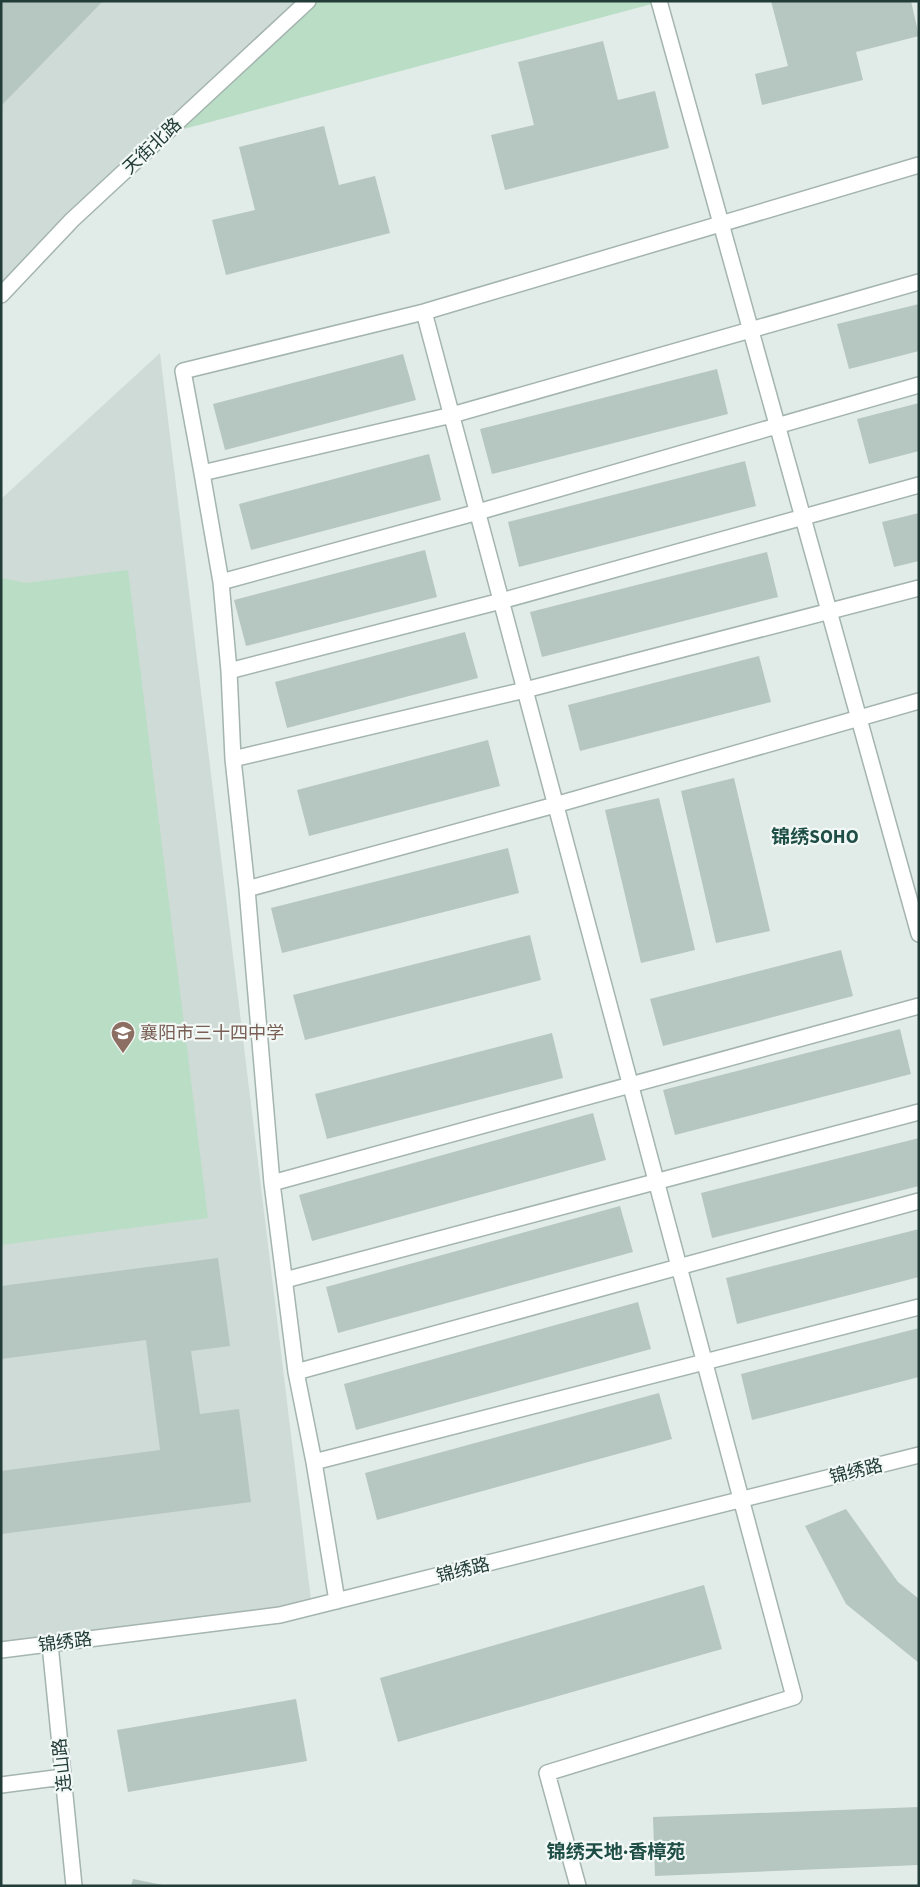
<svg xmlns="http://www.w3.org/2000/svg" width="920" height="1887" viewBox="0 0 920 1887" font-family="'Source Sans 3','Noto Sans SC',sans-serif">
	<style>
		.built { fill: #cfdbd7 }
		.green { fill: #baddc6 }
		.building { fill: #b6c6c1 }
		.lines { fill: none; stroke-linecap: round; stroke-linejoin: round }
		.minor-casing { stroke: #a4b4af; stroke-width: 18 }
		.minor { stroke: #fff; stroke-width: 15 }
		.labels { text-anchor: middle; stroke-width: 4.5; stroke-linejoin: round; paint-order: stroke }
		.street-label { font-size: 18px; fill: #223c37; stroke: #f2f8f5 }
		.education-label { font-size: 18px; fill: #785e54; stroke: #f2f8f5; text-anchor: start }
		.neighbourhood-label { font-size: 19px; font-weight: bold; fill: #1e4e46; stroke: #f2f8f5 }
	</style>
	<rect width="100%" height="100%" fill="#e1ece8"/>
	<path class="built" d="M 1,1 L 308,1 L 1,295 Z
		M 160,353 L 312,1608 L 1,1647 L 1,499 Z"/>
	<path class="green" d="M 308,1 L 663,1 L 165,134 Z
		M 128,570 L 208,1218 L 1,1245 L 1,578 L 26,583 Z"/>
	<path class="building" d="M 1,1 L 103,1 L 1,106 Z
		M 771,1 L 911,1 L 919,36 L 856,52 L 863,80 L 762,105 L 755,74 L 788,66 Z
		M 603,41 L 618,100 L 655,91 L 669,148 L 505,190 L 491,135 L 534,125 L 518,62 Z
		M 324,126 L 339,185 L 375,176 L 390,233 L 226,275 L 212,220 L 255,210 L 239,147 Z
		M 919,304 L 919,351 L 849,369 L 837,324 Z
		M 403,354 L 416,400 L 225,450 L 213,404 Z
		M 717,369 L 728,414 L 492,474 L 480,429 Z
		M 919,403 L 919,451 L 869,464 L 857,419 Z
		M 429,454 L 441,500 L 251,550 L 239,504 Z
		M 745,461 L 756,506 L 519,567 L 508,522 Z
		M 919,513 L 919,561 L 894,567 L 882,522 Z
		M 425,550 L 437,597 L 246,646 L 234,600 Z
		M 767,552 L 778,597 L 542,657 L 530,612 Z
		M 465,632 L 478,678 L 287,728 L 275,682 Z
		M 759,656 L 771,702 L 580,751 L 568,705 Z
		M 488,740 L 500,786 L 309,836 L 297,790 Z
		M 734,778 L 770,931 L 716,943 L 681,791 Z
		M 659,798 L 695,950 L 641,963 L 605,810 Z
		M 508,848 L 519,893 L 282,953 L 271,908 Z
		M 530,935 L 541,980 L 305,1040 L 293,995 Z
		M 841,950 L 853,996 L 663,1046 L 650,999 Z
		M 900,1029 L 911,1074 L 675,1135 L 663,1090 Z
		M 552,1033 L 563,1078 L 327,1139 L 315,1094 Z
		M 593,1113 L 606,1160 L 312,1241 L 299,1195 Z
		M 919,1138 L 919,1186 L 712,1238 L 701,1193 Z
		M 620,1206 L 633,1252 L 338,1333 L 326,1287 Z
		M 919,1229 L 919,1277 L 737,1324 L 726,1278 Z
		M 218,1258 L 230,1346 L 191,1351 L 200,1414 L 239,1409 L 251,1502 L 1,1534 L 1,1471 L 160,1450 L 146,1340 L 1,1359 L 1,1286 Z
		M 638,1302 L 651,1349 L 356,1430 L 344,1384 Z
		M 919,1328 L 919,1377 L 752,1420 L 741,1374 Z
		M 659,1393 L 672,1439 L 377,1520 L 365,1473 Z
		M 846,1509 L 898,1582 L 919,1599 L 919,1663 L 846,1604 L 805,1526 Z
		M 704,1585 L 722,1649 L 398,1742 L 380,1678 Z
		M 296,1699 L 307,1761 L 128,1792 L 117,1730 Z
		M 919,1807 L 919,1865 L 655,1876 L 653,1817 Z
		M 133,1879 L 163,1885 L 163,1886 L 131,1886 Z"/>
	<g class="lines">
		<defs>
			<path id="minor" d="M 659,1 L 919,934
				M 1,295 L 72,220 L 308,1
				M 424,312 L 794,1697 L 547,1773 L 578,1886
				M 202,473 L 452,415 L 919,282
				M 221,582 L 478,512 L 919,385
				M 229,671 L 501,601 L 919,485
				M 233,759 L 525,690 L 919,588
				M 247,889 L 555,805 L 919,701
				M 272,1183 L 919,1006
				M 285,1280 L 919,1112
				M 296,1372 L 919,1201
				M 314,1462 L 919,1307
				M 337,1601 L 314,1462 L 296,1372 L 272,1183 L 247,889 L 233,759 L 229,671 L 221,582 L 202,473 L 183,371 L 424,312 L 919,165
				M 50,1644 L 74,1886
				M 1,1650 L 280,1615 L 919,1455
				M 1,1785 L 63,1777"/>
		</defs>
		<use href="#minor" class="minor-casing"/>
		<use href="#minor" class="minor"/>
	</g>
	<defs>
		<symbol id="school-pin" viewBox="-11 -11 22 30"><path d="M0 17L-7.5 6A9.5 9.5 0 1 1 7.5 6Z" fill="#8d6e63" stroke="#f2f8f5"/><path d="M0-5L7-2L0 1L-7-2ZM-4 1L0 2.5L4 1V4Q0 6-4 4Z" fill="#fff"/></symbol>
	</defs>
	<g fill-rule="evenodd">
		<use href="#school-pin" x="109" y="1019" width="28" height="38"/>
	</g>
	<g class="labels">
		<g class="street-label">
			<text transform="translate(152 146) rotate(-43)" y="6">天街北路</text>
			<text transform="translate(856 1471) rotate(-14)" y="6">锦绣路</text>
			<text transform="translate(463 1570) rotate(-14)" y="6">锦绣路</text>
			<text transform="translate(65 1642) rotate(-7)" y="6">锦绣路</text>
			<text transform="translate(62 1765) rotate(-96)" y="6">连山路</text>
		</g>
		<g class="education-label">
			<text x="140" y="1039">襄阳市三十四中学</text>
		</g>
		<g class="neighbourhood-label">
			<text x="815" y="843">锦绣SOHO</text>
			<text x="616" y="1858">锦绣天地·香樟苑</text>
		</g>
	</g>
	<rect width="920" height="1887" fill="none" stroke="#223c37" stroke-width="5"/>
</svg>
